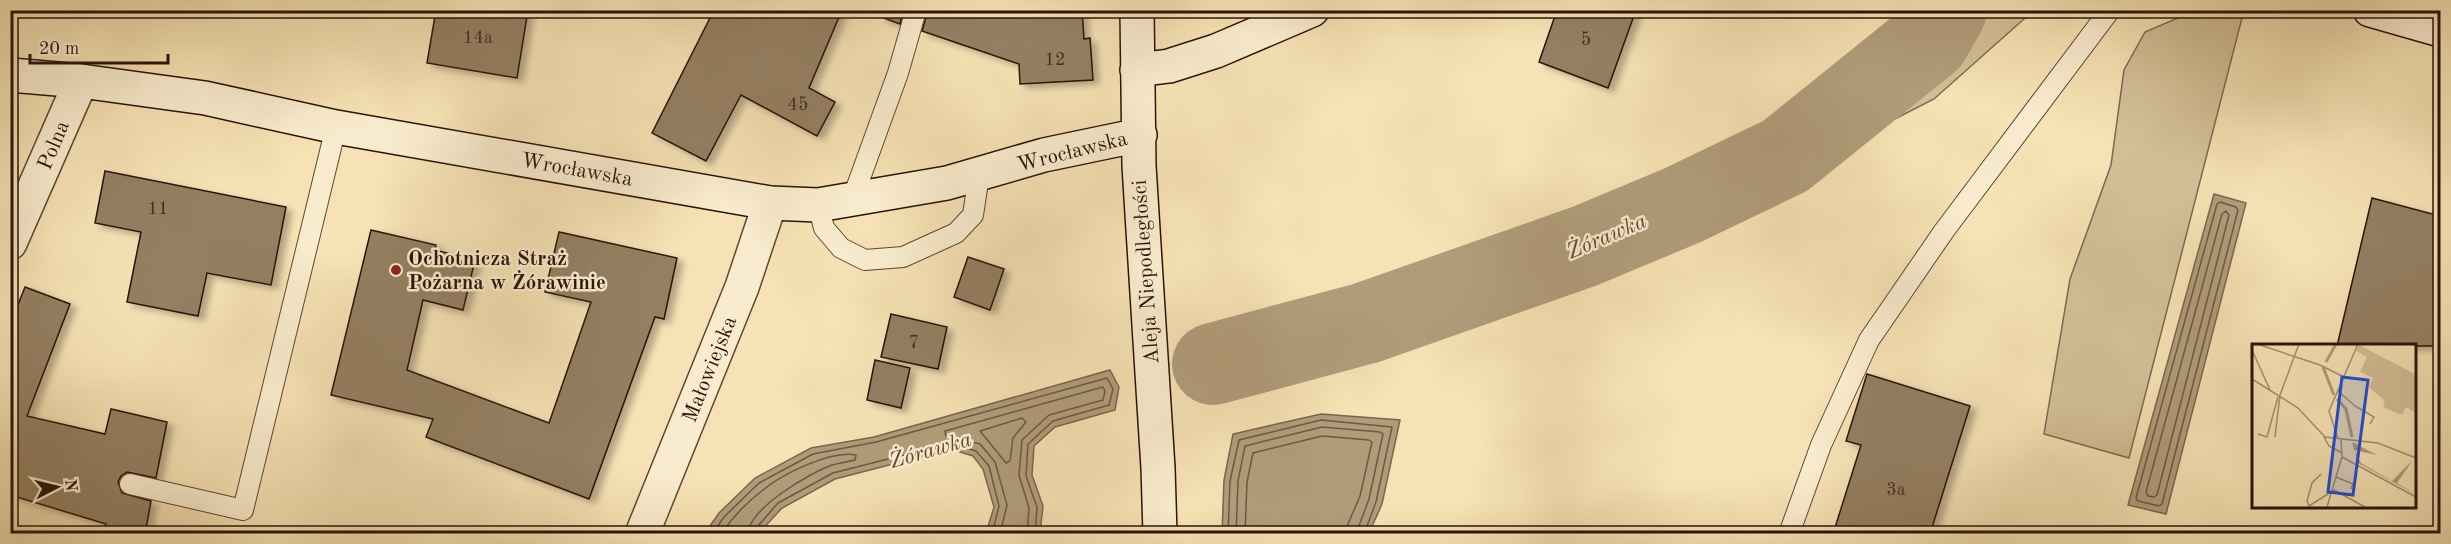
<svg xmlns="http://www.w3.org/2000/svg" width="2451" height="544" viewBox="0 0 2451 544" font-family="'Old Standard TT',serif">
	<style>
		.green { fill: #d3bf97; stroke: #7e6950; stroke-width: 1.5 }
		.water { fill: #b19c7a; stroke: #7b654d; stroke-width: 1.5 }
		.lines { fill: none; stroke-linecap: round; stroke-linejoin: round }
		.shore { stroke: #6e5842; stroke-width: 1.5 }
		.river { stroke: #b19c7a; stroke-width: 82 }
		.building { fill: #947f62; stroke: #2a1309; stroke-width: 1.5; filter: url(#shadow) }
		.lane-casing { stroke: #5d4734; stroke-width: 22 }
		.street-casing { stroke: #5d4734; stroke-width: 36 }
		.secondary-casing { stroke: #2a1309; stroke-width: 36 }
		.lane { stroke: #f9ecce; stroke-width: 20 }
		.street { stroke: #f9ecce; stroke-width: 33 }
		.secondary { stroke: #f9ecce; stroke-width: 33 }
		.poi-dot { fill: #8f2418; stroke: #f9ecce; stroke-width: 2 }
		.labels { text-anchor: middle; stroke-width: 5; stroke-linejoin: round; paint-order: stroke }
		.number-label { font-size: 18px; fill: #442e1f }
		.street-label { font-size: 21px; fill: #2a1309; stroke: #f9ecce }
		.poi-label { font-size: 21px; font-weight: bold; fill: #2a1309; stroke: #f9ecce; text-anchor: start }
		.water-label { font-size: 22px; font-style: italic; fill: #604a36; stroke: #f9ecce }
		.inset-river { fill: none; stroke: #b19c7a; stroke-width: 3 }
		.inset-road { fill: none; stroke: #a48f70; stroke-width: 1.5 }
		.view { fill: #1d4ed8; fill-opacity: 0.15; stroke: #1d4ed8; stroke-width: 3 }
		.inset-edge { fill: none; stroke: #2a1309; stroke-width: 3 }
	</style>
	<defs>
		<filter id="shadow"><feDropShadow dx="6" dy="4" stdDeviation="3" flood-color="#0004"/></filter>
	</defs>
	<rect width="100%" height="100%" fill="#f6e2b4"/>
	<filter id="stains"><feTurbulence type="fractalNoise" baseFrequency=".00333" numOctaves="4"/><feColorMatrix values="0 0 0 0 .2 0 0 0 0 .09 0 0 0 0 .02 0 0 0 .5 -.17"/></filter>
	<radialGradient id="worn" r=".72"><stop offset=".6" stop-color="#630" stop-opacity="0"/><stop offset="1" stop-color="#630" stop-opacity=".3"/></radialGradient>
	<path class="green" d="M 1965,11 L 2033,11 L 1934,99 L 1840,147 L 1621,268 L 1398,352 L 1368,338 L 1374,333 L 1423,319 L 1621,249 L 1808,150 Z
		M 2219,11 L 2243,14 L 2129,458 L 2044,434 L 2070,279 L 2111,165 L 2124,70 L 2145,32 L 2194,11 Z"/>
	<path class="water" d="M 2214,194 L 2246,203 L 2166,514 L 2128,505 Z
		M 1110,370 L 1119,387 L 1115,410 L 1055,427 L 1034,446 L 1032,475 L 1043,506 L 1040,533 L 986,533 L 994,507 L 983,469 L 973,456 L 951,449 L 835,479 L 782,508 L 759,533 L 705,533 L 719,513 L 755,478 L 811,448 L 874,437 Z
		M 1321,414 L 1400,420 L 1382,504 L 1369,533 L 1222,533 L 1224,480 L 1233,434 Z"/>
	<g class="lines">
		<path class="shore" d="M 2220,202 L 2236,207 L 2238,210 L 2162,504 L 2159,506 L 2138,501 L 2136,498 L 2217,204 Z
			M 2226,211 L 2229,215 L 2157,495 L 2154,497 L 2148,496 L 2146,492 L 2222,214 Z
			M 1022,418 L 1026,422 L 1013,438 L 1010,461 L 1006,463 L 980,431 Z
			M 712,534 L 724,517 L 759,483 L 813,454 L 876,442 L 1107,378 L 1113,389 L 1109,405 L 1053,421 L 1028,444 L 1026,476 L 1037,507 L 1035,534
			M 721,534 C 732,518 747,502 763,490 C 782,474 831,450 856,455 L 855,460 C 847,462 840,463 832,465 C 810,473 749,508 748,534
			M 755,534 L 757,527 L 778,503 L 833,473 L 951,443 L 976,451 L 989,466 L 999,506 L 992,534
			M 1000,534 L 1007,505 L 995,462 L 980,444 L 946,436 L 945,431 L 1103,387 L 1105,391 L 1103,400 L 1049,415 L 1022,440 L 1019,475 L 1029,508 L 1027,534
			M 1228,534 L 1230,481 L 1239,440 L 1321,420 L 1392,427 L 1376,502 L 1364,534
			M 1236,534 L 1238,481 L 1245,446 L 1322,427 L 1380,432 L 1383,434 L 1369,499 L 1356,534
			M 1245,534 L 1247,482 L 1253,453 L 1322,436 L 1369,440 L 1372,442 L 1360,496 L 1348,524 L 1347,534"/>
		<path class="river" d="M 1213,364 L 1366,323 L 1585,246 L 1683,205 L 1785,156 L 1929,40 L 1946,10"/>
	</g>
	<path class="building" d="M 436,10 L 528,10 L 517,78 L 427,63 Z
		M 714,10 L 842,10 L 809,88 L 835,102 L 817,136 L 741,95 L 706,161 L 652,133 Z
		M 882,10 L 903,10 L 900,24 L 881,17 Z
		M 928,10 L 1082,10 L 1084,39 L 1090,38 L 1093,80 L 1020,84 L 1019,64 L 922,31 Z
		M 1557,10 L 1636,10 L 1608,88 L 1539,62 Z
		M 105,171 L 286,207 L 271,285 L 207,273 L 198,316 L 127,302 L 141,232 L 95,223 Z
		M 2372,198 L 2440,216 L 2440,346 L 2337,346 Z
		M 371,230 L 436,245 L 435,250 L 475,260 L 463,310 L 423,300 L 407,370 L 549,423 L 591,302 L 545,292 L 559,232 L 677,258 L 664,319 L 655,317 L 589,499 L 426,437 L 433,419 L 331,395 Z
		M 968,257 L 1004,269 L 990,310 L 954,297 Z
		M 25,287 L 70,304 L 27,416 L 105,434 L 111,409 L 167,422 L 156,478 L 127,472 L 121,476 L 118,482 L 122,493 L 151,501 L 145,534 L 103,534 L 106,524 L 10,495 L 10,325 Z
		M 891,314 L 947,327 L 938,369 L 881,357 Z
		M 875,360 L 910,368 L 901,408 L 867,400 Z
		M 1867,374 L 1970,406 L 1930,534 L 1833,534 L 1861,445 L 1846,441 Z"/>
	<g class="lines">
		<defs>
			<path id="lane" d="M 852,200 L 898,73 L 916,10
				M 818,205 L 824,228 L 841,248 L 865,260 L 903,257 L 956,233 L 973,215 L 979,175
				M 130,484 L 243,510 L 336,127
				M 1789,534 L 1821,445 L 1869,340 L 1944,231 L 2110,10"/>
			<path id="street" d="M 10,243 L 81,81
				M 642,534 L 742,287 L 770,203"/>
			<path id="secondary" d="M 1137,10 L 1139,166 L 1158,468 L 1160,534
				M 2370,10 L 2440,30
				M 1137,70 L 1169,66 L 1216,51 L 1312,10
				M 10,75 L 81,81 L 205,98 L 336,127 L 770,203 L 818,205 L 947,183 L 1044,155 L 1140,135"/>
		</defs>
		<use href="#lane" class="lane-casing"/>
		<use href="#street" class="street-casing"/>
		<use href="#secondary" class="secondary-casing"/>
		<use href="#lane" class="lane"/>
		<use href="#street" class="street"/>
		<use href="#secondary" class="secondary"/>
	</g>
	<circle class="poi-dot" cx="396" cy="270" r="6"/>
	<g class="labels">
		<g class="number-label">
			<text x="478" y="43">14a</text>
			<text x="1586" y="45">5</text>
			<text x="1055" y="65">12</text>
			<text x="798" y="110">45</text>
			<text x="158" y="214">11</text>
			<text x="914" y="348">7</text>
			<text x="1896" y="495">3a</text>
		</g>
		<g class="street-label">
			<text transform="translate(53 145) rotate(-67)" y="7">Polna</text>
			<text transform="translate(1072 151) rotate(-14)" y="7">Wrocławska</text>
			<text transform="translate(577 169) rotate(10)" y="7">Wrocławska</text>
			<text transform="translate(1145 272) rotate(-94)" y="7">Aleja Niepodległości</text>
			<text transform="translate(709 369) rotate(-68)" y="7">Małowiejska</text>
		</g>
		<g class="poi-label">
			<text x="408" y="265">Ochotnicza Straż<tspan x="408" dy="24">Pożarna w Żórawinie</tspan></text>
		</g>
		<g class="water-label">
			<text transform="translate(1606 235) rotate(-23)" y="8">Żórawka</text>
			<text transform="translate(930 449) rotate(-16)" y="8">Żórawka</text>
		</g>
	</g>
	<g transform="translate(2252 344)">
		<rect width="164" height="164" fill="#f6e2b4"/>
		<path d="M 107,1 L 163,30 L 163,68 L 154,63 L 150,71 L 131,63 L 133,57 L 117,43 L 121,34 L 108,28 L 115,13 L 104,7 Z" fill="#d3bf97"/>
		<path d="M 100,98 L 125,111 L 102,106 L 109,119 L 140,137 L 160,117 L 145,139 L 163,150 L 106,119 Z" fill="#b19c7a"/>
		<path class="inset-river" d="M 74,18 L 84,0M 71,23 L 82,51M 85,55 L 94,65 L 100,93"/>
		<path class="inset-road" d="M 5,0 L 68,21 L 92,33M 0,6 L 18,46M 0,35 L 46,64 L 73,93 L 126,99 L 164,114M 86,47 L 103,62 L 122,73 L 118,80M 6,90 L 15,93 L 26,53M 23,93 L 28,51 L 47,0M 72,93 L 77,102 L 90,109M 86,95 L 77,67 L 106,0M 90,113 L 164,153M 84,133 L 101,140 L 99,145M 80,145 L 113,163M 57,162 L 55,157 L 60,139 L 69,130M 57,162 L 79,148M 75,163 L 90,113 L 89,95"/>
		<path class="view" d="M 90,33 L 116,36 L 101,151 L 76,148 Z"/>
		<rect width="164" height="164" class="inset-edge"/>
	</g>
	<rect width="2451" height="544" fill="none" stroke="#f6e2b4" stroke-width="36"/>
	<rect x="12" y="12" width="2427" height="520" fill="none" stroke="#2a1309" stroke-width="3"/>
	<rect x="18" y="18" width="2415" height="508" fill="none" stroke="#2a1309" stroke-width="1.5"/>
	<g transform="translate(57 487) rotate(83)" stroke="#f9ecce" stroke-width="4.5" paint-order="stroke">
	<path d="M0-4.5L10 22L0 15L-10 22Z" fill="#2a1309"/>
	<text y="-9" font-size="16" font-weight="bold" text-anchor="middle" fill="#2a1309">N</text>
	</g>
	<path d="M30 54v9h138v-9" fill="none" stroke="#2a1309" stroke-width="3"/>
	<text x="39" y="54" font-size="18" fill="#2a1309" stroke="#f9ecce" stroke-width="4.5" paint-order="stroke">20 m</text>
	<rect width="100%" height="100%" filter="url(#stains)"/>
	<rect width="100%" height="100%" fill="url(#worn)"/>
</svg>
